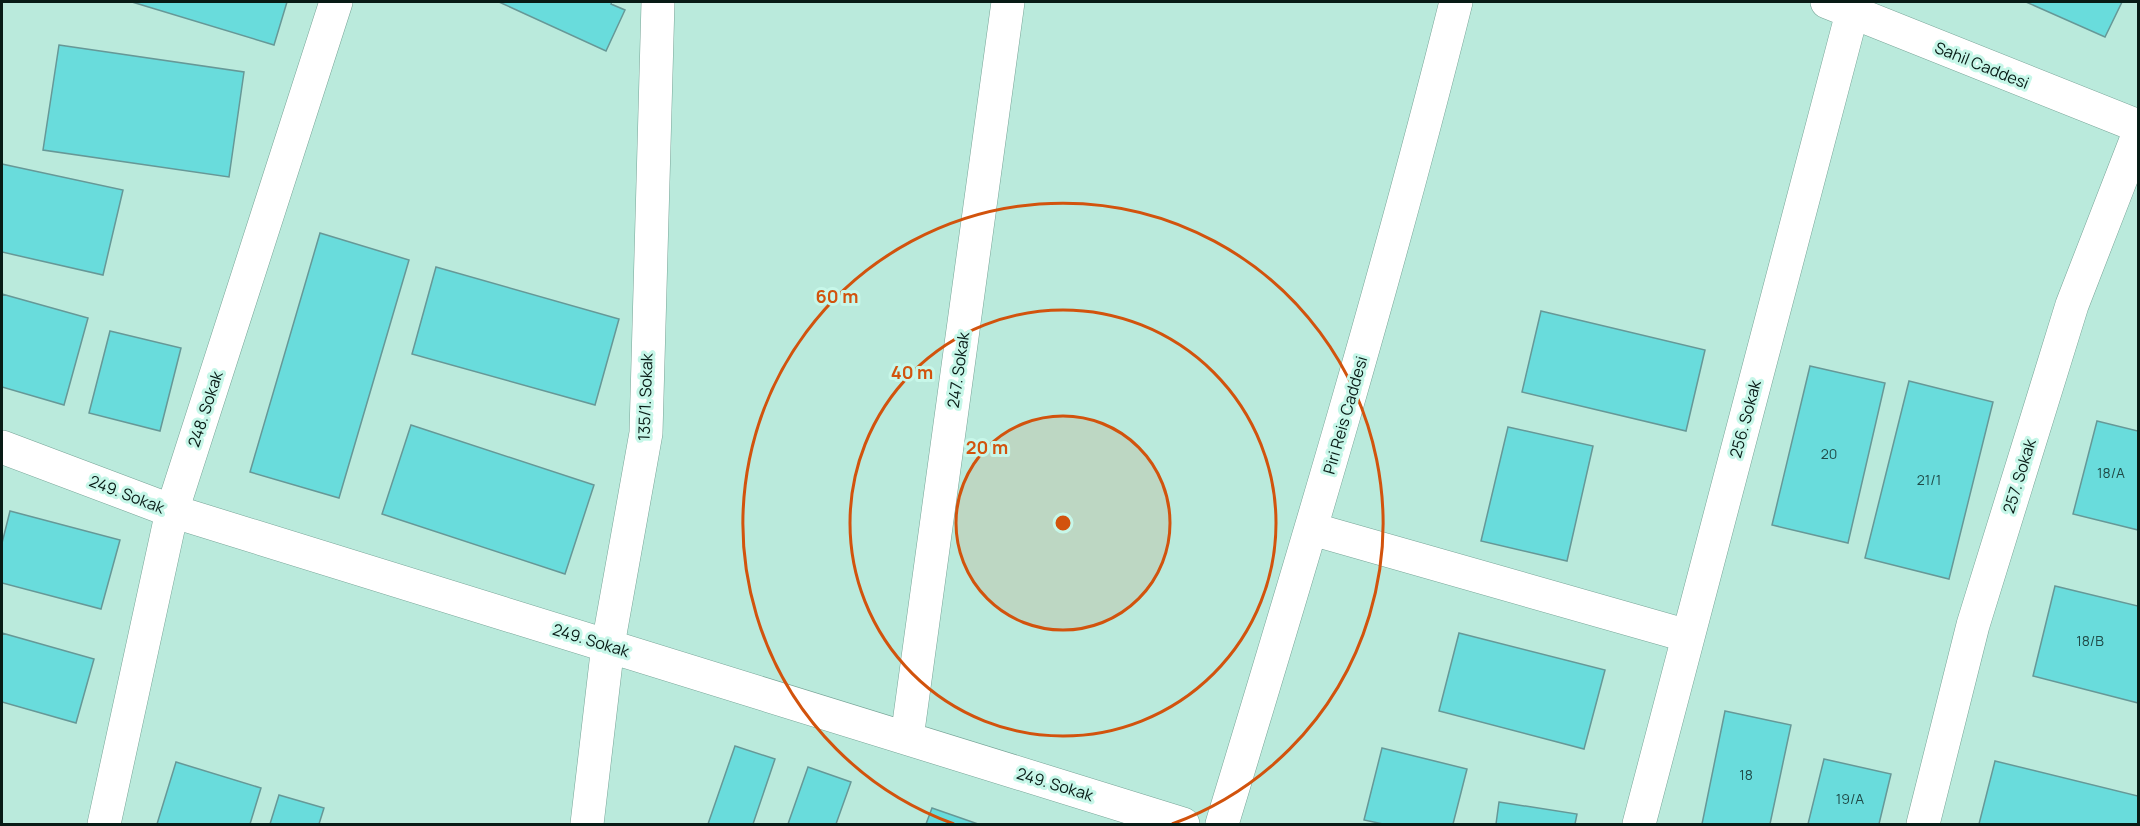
<svg xmlns="http://www.w3.org/2000/svg" width="2140" height="826" viewBox="0 0 2140 826" font-family="Manrope,sans-serif">
	<style>
		.building { fill: #69dcdc; stroke: #669897; stroke-width: 1.5 }
		.lines { fill: none; stroke-linecap: round; stroke-linejoin: round }
		.minor-casing { stroke: #77a497; stroke-width: 34 }
		.minor { stroke: #fff; stroke-width: 33 }
		.ring { fill: none; stroke: #d2530d; stroke-width: 3 }
		.labels { text-anchor: middle; stroke-width: 6; stroke-linejoin: round; paint-order: stroke }
		.number-label { font-size: 14px; fill: #204b48 }
		.street-label { font-size: 16px; fill: #081b16; stroke: #c7f7e9 }
		.centre { fill: #d2530d; stroke: #c7f7e9; stroke-width: 3 }
		.ring-label { font-size: 18px; text-anchor: middle; font-weight: bold; fill: #d2530d; stroke: #c7f7e9; stroke-width: 6; stroke-linejoin: round; paint-order: stroke }
	</style>
	<rect width="100%" height="100%" fill="#baeadc"/>
	<path class="building" d="M 132,2 L 287,2 L 274,45 Z
		M 499,2 L 612,2 L 611,4 L 625,10 L 606,51 Z
		M 2026,2 L 2122,2 L 2105,37 Z
		M 59,45 L 244,72 L 229,177 L 43,150 Z
		M 2,164 L 123,190 L 103,275 L 2,252 Z
		M 320,233 L 409,260 L 339,498 L 250,472 Z
		M 436,267 L 619,319 L 595,405 L 412,354 Z
		M 2,294 L 88,318 L 64,405 L 2,387 Z
		M 1541,311 L 1705,350 L 1686,431 L 1522,392 Z
		M 110,331 L 181,348 L 160,431 L 89,413 Z
		M 1810,366 L 1885,383 L 1848,543 L 1772,525 Z
		M 1909,381 L 1993,402 L 1949,579 L 1865,558 Z
		M 2097,421 L 2138,431 L 2138,530 L 2073,514 Z
		M 411,425 L 594,485 L 565,574 L 382,514 Z
		M 1508,427 L 1593,446 L 1567,561 L 1481,541 Z
		M 10,511 L 120,540 L 101,609 L 2,583 L 2,543 Z
		M 2055,586 L 2138,606 L 2138,703 L 2033,676 Z
		M 2,633 L 94,659 L 76,723 L 2,702 Z
		M 1459,633 L 1605,670 L 1584,749 L 1439,711 Z
		M 1725,711 L 1791,725 L 1770,824 L 1702,824 Z
		M 735,746 L 775,759 L 753,824 L 708,824 Z
		M 1382,748 L 1467,769 L 1453,824 L 1383,824 L 1364,820 Z
		M 1824,759 L 1891,774 L 1879,824 L 1808,824 Z
		M 1995,761 L 2138,796 L 2138,824 L 1979,824 Z
		M 176,762 L 261,788 L 250,824 L 157,824 Z
		M 808,767 L 851,782 L 836,824 L 788,824 Z
		M 279,795 L 324,808 L 319,824 L 270,824 Z
		M 1499,802 L 1577,814 L 1575,824 L 1496,824 Z
		M 932,808 L 978,824 L 926,824 Z"/>
	<g class="lines">
		<defs>
			<path id="minor" d="M 1827,2 L 2138,126
				M 2,447 L 172,511 L 1183,824
				M 1312,529 L 1688,636
				M 907,738 L 1008,2
				M 104,824 L 172,511 L 336,2
				M 587,824 L 608,645 L 646,433 L 658,2
				M 1222,824 C 1305,551 1387,278 1456,2
				M 1639,824 L 1852,13
				M 1923,824 L 1973,625 L 2072,305 L 2138,135"/>
		</defs>
		<use href="#minor" class="minor-casing"/>
		<use href="#minor" class="minor"/>
	</g>
	<circle cx="1063" cy="523" r="107" fill="#d2530d" fill-opacity=".12"/>
	<g class="ring">
		<circle cx="1063" cy="523" r="107"/>
		<circle cx="1063" cy="523" r="213"/>
		<path d="M954 824A320 320 0 1 1 1172 824"/>
	</g>
	<g class="labels">
		<g class="number-label">
			<text x="1829" y="459">20</text>
			<text x="2111" y="478">18/A</text>
			<text x="1929" y="485">21/1</text>
			<text x="2090" y="646">18/B</text>
			<text x="1746" y="780">18</text>
			<text x="1850" y="804">19/A</text>
		</g>
		<g class="street-label">
			<text transform="translate(1982 65) rotate(22)" y="6">Sahil Caddesi</text>
			<text transform="translate(958 370) rotate(-82)" y="6">247. Sokak</text>
			<text transform="translate(645 397) rotate(-88)" y="6">135/1. Sokak</text>
			<text transform="translate(205 409) rotate(-72)" y="6">248. Sokak</text>
			<text transform="translate(1345 415) rotate(-74)" y="6">Piri Reis Caddesi</text>
			<text transform="translate(1745 419) rotate(-75)" y="6">256. Sokak</text>
			<text transform="translate(2019 476) rotate(-73)" y="6">257. Sokak</text>
			<text transform="translate(127 494) rotate(21)" y="6">249. Sokak</text>
			<text transform="translate(591 640) rotate(17)" y="6">249. Sokak</text>
			<text transform="translate(1055 784) rotate(17)" y="6">249. Sokak</text>
		</g>
	</g>
	<circle cx="1063" cy="523" r="9" class="centre"/>
	<g class="ring-label">
		<text x="837" y="303">60 m</text>
		<text x="912" y="379">40 m</text>
		<text x="987" y="454">20 m</text>
	</g>
	<rect width="2140" height="826" fill="none" stroke="#081b16" stroke-width="6"/>
</svg>
